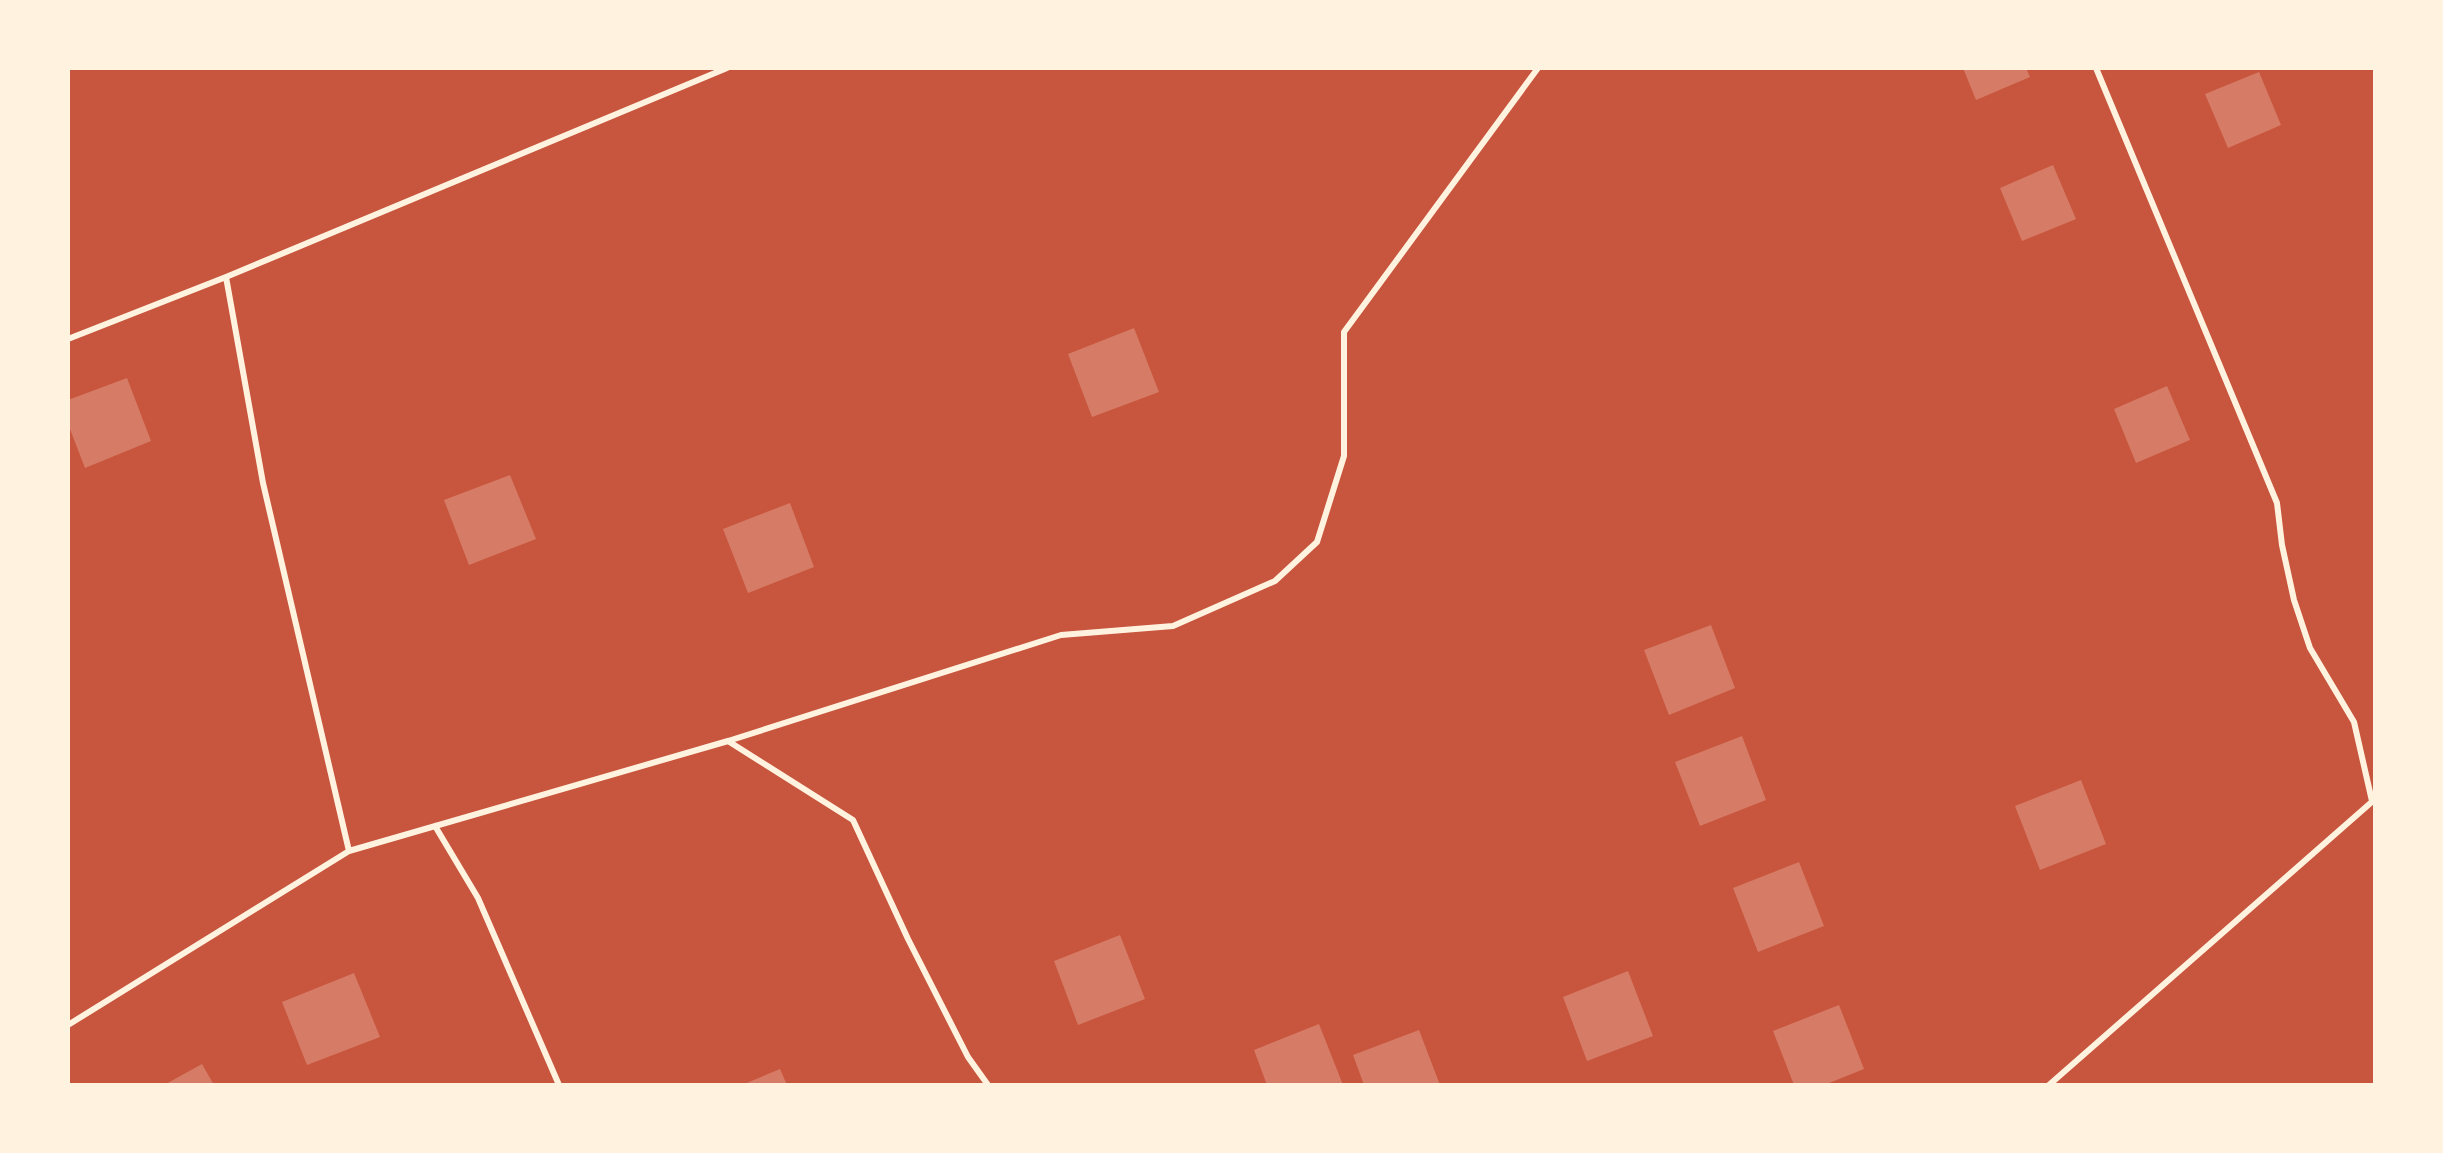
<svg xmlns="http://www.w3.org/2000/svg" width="2443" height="1153" viewBox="0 0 2443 1153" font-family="'IBM Plex Serif',serif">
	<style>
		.building { fill: #d67c66 }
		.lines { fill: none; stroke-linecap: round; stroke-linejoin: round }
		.service { stroke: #fff3e0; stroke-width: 6 }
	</style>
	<rect width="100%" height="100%" fill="#c8553d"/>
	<path class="building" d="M 1963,68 L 2026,68 L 2030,77 L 1976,100 Z
		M 2259,72 L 2281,125 L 2228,148 L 2205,94 Z
		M 2053,165 L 2076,219 L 2022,241 L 2000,188 Z
		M 1134,328 L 1159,392 L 1092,417 L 1068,354 Z
		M 127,378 L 151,441 L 85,468 L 68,424 L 68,400 Z
		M 2167,386 L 2190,440 L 2136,463 L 2114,409 Z
		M 510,475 L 536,539 L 469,565 L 444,500 Z
		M 790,503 L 814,567 L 748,593 L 723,529 Z
		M 1711,625 L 1735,688 L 1669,715 L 1644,650 Z
		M 1742,736 L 1766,800 L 1700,826 L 1675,762 Z
		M 2081,780 L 2106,844 L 2040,870 L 2015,806 Z
		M 1799,862 L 1824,926 L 1758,952 L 1733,888 Z
		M 1120,935 L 1145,999 L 1078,1025 L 1054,961 Z
		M 1628,971 L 1653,1036 L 1587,1061 L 1563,997 Z
		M 354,973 L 380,1037 L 307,1065 L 282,1002 Z
		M 1839,1005 L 1864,1069 L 1824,1085 L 1794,1085 L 1773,1031 Z
		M 1319,1024 L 1343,1085 L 1267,1085 L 1254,1050 Z
		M 1419,1030 L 1440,1085 L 1364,1085 L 1353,1055 Z
		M 202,1064 L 214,1085 L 164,1085 Z
		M 780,1069 L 787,1085 L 742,1085 Z"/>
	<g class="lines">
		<path class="service" d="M 2096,68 L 2277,503 L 2282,545 L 2294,600 L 2310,648 L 2354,722 L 2372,801
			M 226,277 L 263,483 L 349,851 L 728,741 L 1061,635 L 1173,626 L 1275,581 L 1317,542 L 1344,456 L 1344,332 L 1538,68
			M 68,339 L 226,277 L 727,68
			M 728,741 L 853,820 L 908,939 L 968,1057 L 988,1085
			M 435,826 L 478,898 L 559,1085
			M 68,1025 L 349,851
			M 2049,1085 L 2374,800"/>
	</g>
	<rect width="2443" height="1153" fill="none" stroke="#fff3e0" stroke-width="140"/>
</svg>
